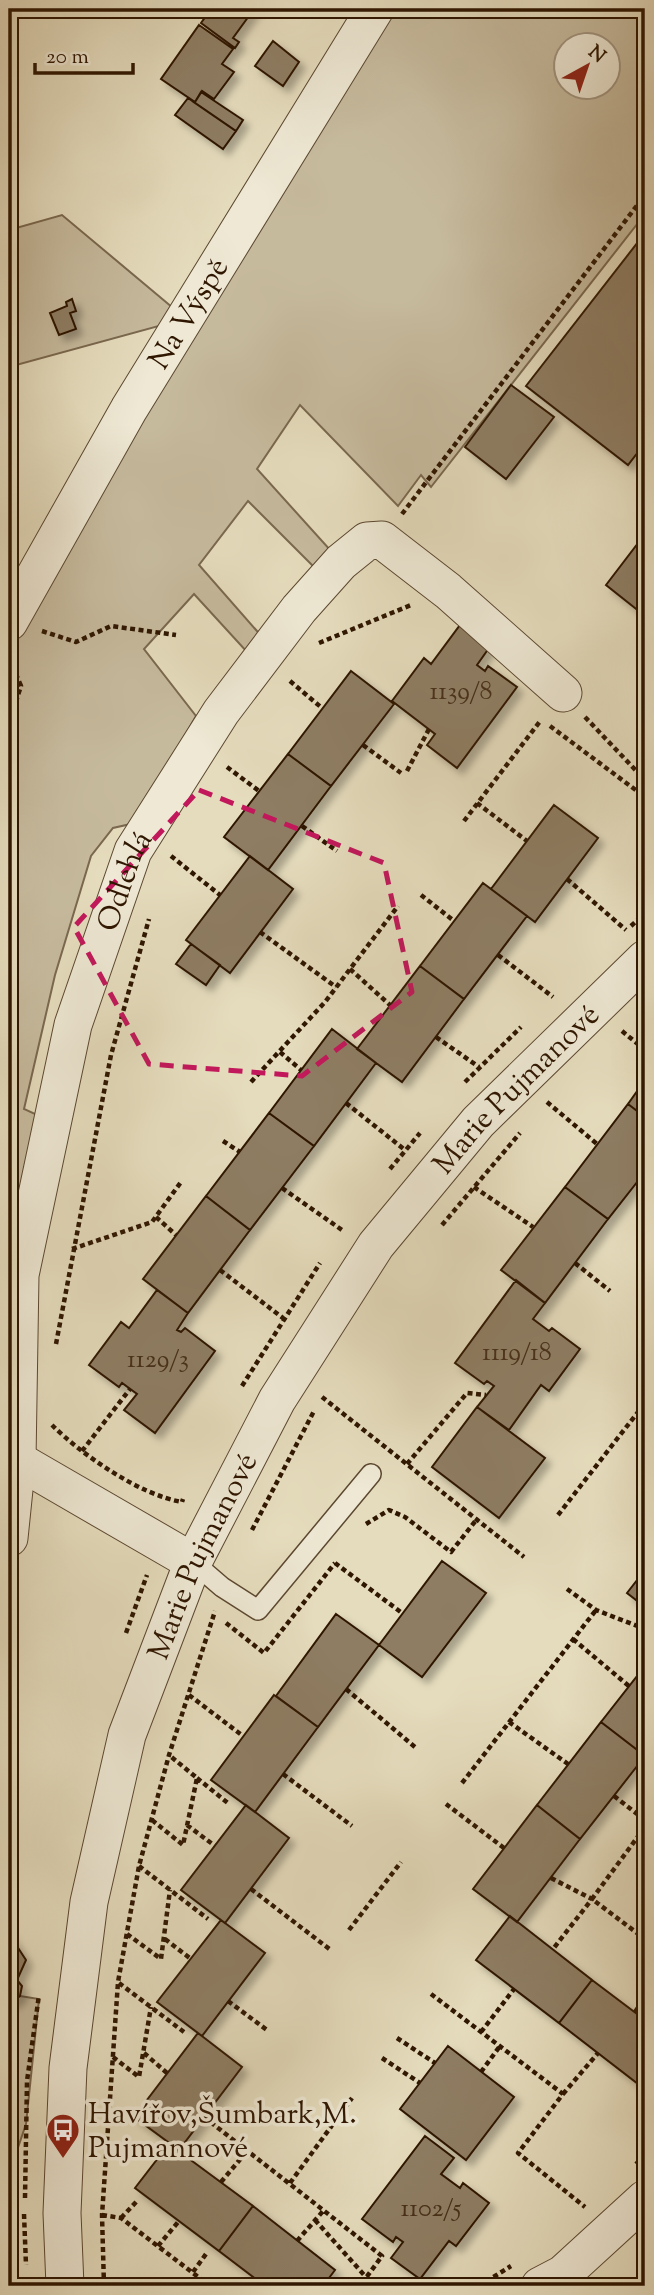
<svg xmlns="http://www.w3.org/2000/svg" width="654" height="2295" viewBox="0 0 654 2295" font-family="'Sorts Mill Goudy',serif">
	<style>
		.green { fill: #c6ba9d; stroke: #7a684f; stroke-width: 2; fill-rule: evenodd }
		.building { fill: #8e7d63; stroke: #2f1601; stroke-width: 2; filter: url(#shadow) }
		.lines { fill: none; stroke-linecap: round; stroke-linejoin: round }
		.lane-casing { stroke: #5c4830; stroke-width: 22 }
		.street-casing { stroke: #5c4830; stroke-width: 39 }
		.path { stroke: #2f1601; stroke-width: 4.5; stroke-dasharray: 5 3.5; stroke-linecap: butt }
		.lane { stroke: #eee8d4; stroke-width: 19 }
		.street { stroke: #eee8d4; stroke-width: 37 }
		.marked { fill: none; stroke: #c2185b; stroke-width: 5; stroke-dasharray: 14 9; stroke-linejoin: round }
		.labels { text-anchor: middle; stroke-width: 7; stroke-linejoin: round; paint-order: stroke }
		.number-label { font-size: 26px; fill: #47301a }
		.street-label { font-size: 30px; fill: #2f1601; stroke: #eee8d4 }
		.poi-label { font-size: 30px; fill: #2f1601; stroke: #eee8d4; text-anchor: start }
	</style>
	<defs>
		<filter id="shadow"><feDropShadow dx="6" dy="6" stdDeviation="3.5" flood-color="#0004"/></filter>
	</defs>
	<rect width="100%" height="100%" fill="#e5dcbd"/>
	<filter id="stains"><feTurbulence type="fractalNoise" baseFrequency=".00286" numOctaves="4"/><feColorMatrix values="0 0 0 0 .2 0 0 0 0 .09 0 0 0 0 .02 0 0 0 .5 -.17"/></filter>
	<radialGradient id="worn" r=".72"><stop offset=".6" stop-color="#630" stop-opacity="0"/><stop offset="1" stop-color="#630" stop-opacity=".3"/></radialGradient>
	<path class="green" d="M 375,9 L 645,9 L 645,214 L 431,487 L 421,475 L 398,506 L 300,405 L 257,469 L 341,562 L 326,579 L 248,501 L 199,565 L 271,647 L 258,664 L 194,594 L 144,649 L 196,716 L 135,823 L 113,828 L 91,856 L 55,975 L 24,1109 L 44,1118 L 28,1214 L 9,1219 L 9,628 L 184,319 L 9,367 L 9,230 L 62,215 L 185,318 ZM 566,46 L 608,46 L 608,88 L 566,88 Z
		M 20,1996 L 39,1999 L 26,2124 L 9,2174 L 9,2004 Z"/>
	<path class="building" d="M 211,9 L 254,9 L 233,38 L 239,42 L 235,48 L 201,23 Z
		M 199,25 L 233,49 L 222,64 L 234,72 L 214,99 L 202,91 L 195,102 L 161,79 Z
		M 273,41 L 299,62 L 283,86 L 255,66 Z
		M 201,92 L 243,120 L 236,131 L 192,101 L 195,102 Z
		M 188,98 L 236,131 L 223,149 L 175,115 Z
		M 645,233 L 645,443 L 628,465 L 526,386 Z
		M 72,299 L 76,311 L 70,313 L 76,329 L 59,335 L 50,313 L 67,306 L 66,302 Z
		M 511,385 L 554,417 L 506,479 L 465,447 Z
		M 645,534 L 645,616 L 606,585 Z
		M 460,625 L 489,648 L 477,665 L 485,671 L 488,666 L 517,687 L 457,768 L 427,745 L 435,734 L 392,701 L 424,658 L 431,664 Z
		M 351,671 L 394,704 L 331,786 L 288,754 Z
		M 288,754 L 331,786 L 268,870 L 224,837 Z
		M 554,805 L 598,838 L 535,922 L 491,889 Z
		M 250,856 L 293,889 L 230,973 L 186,940 Z
		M 483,883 L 527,916 L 464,999 L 420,966 Z
		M 191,944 L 220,965 L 206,985 L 176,964 Z
		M 420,966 L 464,999 L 402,1082 L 357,1049 Z
		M 332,1029 L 376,1063 L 314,1146 L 269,1113 Z
		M 645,1080 L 645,1117 L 628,1104 Z
		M 628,1104 L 645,1117 L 645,1172 L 608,1219 L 565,1187 Z
		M 269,1113 L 314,1146 L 250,1230 L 206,1196 Z
		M 565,1187 L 608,1219 L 545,1303 L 501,1270 Z
		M 206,1196 L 250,1230 L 188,1313 L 143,1279 Z
		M 516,1280 L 545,1303 L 533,1319 L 549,1331 L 552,1328 L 580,1349 L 549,1391 L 541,1385 L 509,1430 L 477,1407 L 494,1386 L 487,1381 L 484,1384 L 455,1363 Z
		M 157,1290 L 188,1313 L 177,1330 L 181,1332 L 185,1328 L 215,1351 L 155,1433 L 124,1410 L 137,1394 L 122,1383 L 119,1387 L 89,1365 L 121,1322 L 129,1328 Z
		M 477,1407 L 545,1458 L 499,1518 L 432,1467 Z
		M 442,1561 L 486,1593 L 422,1677 L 379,1645 Z
		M 645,1570 L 645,1607 L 627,1593 Z
		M 336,1614 L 379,1645 L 318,1727 L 276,1696 Z
		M 645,1666 L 645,1756 L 601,1722 Z
		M 274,1695 L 318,1727 L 255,1812 L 211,1780 Z
		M 601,1722 L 645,1756 L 580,1839 L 537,1805 Z
		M 246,1805 L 289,1838 L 225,1923 L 181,1890 Z
		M 537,1805 L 580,1839 L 517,1922 L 473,1889 Z
		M 510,1916 L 592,1980 L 559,2023 L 476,1960 Z
		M 221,1920 L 265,1953 L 202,2036 L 157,2002 Z
		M 9,1934 L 26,1960 L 17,1980 L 22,1986 L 20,1996 L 9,2004 Z
		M 592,1980 L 645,2020 L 645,2083 L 642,2087 L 559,2023 Z
		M 198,2033 L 242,2067 L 179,2150 L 134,2117 Z
		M 448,2046 L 514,2097 L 466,2160 L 400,2109 Z
		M 425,2136 L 454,2158 L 441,2174 L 460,2188 L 463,2183 L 489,2203 L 456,2246 L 449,2241 L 420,2279 L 391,2258 L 403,2242 L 396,2237 L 393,2242 L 362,2219 Z
		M 169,2144 L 253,2206 L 219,2251 L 135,2188 Z
		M 253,2206 L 335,2270 L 323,2286 L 265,2286 L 219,2251 Z"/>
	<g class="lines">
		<defs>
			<path id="lane" d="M 193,1562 L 222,1587 L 258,1610 L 371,1474"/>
			<g id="street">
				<path id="s1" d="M 9,622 L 129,409 L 375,9"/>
				<path d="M 17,1460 L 193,1562"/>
				<path id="s2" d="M 9,1538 L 17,1460 L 20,1275 L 73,1025 L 133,851 L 221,712 L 299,609 L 341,562 L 367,541 L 382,540 L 448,591 L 563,693"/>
				<path id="s3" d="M 65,2286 L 62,2213 L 68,2068 L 89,1902 L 127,1735 L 193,1562 L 277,1400 L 376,1245 L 478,1122 L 645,959"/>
				<path d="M 540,2286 L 563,2274 L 645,2199"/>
			</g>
		</defs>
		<use href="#lane" class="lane-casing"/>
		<use href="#street" class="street-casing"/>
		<path class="path" d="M 402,514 L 645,195
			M 42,631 L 76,642 L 111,626 L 176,635
			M 319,643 L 411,605
			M 9,658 L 21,686 L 9,723
			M 290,681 L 322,708
			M 585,717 L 645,780
			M 550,726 L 645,797
			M 363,745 L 401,773
			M 227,767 L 259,791
			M 407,771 L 429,729
			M 477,803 L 527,841
			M 464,821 L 541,720
			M 302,826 L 337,851
			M 171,856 L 220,895
			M 567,879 L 626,930
			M 421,895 L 454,921
			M 631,926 L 645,913
			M 260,932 L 336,987
			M 498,955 L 553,997
			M 350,969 L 390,1005
			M 622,1031 L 645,1050
			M 436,1037 L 479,1067
			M 280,1052 L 301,1070
			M 251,1082 L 325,1002 L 398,906
			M 465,1082 L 521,1027
			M 547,1102 L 597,1144
			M 346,1103 L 405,1150
			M 223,1141 L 240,1152
			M 390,1169 L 420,1133
			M 641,1177 L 645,1180
			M 474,1187 L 533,1227
			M 282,1188 L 342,1230
			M 156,1217 L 176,1235
			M 442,1225 L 520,1133
			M 72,1249 L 152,1222 L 181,1182
			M 575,1263 L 610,1291
			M 220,1270 L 283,1318
			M 56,1344 L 111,1055 L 149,919
			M 242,1386 L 320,1263
			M 322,1397 L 524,1557
			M 52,1425 C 82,1455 140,1495 182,1502 L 183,1499
			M 82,1451 L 130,1389
			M 407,1464 L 467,1393 L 486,1395
			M 558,1515 L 645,1403
			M 366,1524 L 389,1510 L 405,1517 L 451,1552 L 477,1519
			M 252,1530 L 314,1411
			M 335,1563 L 402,1613
			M 567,1589 L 596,1610 L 645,1629
			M 226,1623 L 264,1653 L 335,1563
			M 126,1633 L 147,1575
			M 573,1639 L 630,1687
			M 346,1689 L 415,1747
			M 189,1695 L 243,1736
			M 509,1722 L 568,1764
			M 283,1774 L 352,1826
			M 197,1778 L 229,1804
			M 462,1783 L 596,1610
			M 614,1796 L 645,1820
			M 446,1804 L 504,1848
			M 152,1820 L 183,1845 L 197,1778 L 169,1755
			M 187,1825 L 215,1846
			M 645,1827 L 592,1899 L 645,1939
			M 139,1866 L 208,1919
			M 551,1878 L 592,1899 L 553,1949
			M 251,1889 L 332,1951
			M 349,1930 L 401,1862
			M 127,1934 L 161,1959 L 170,1890
			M 165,1939 L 191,1959
			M 119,1983 L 184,2032
			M 431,1994 L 563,2094 L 518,2153 L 585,2207
			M 228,2001 L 267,2030
			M 635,2012 L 645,1998
			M 481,2032 L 514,1989
			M 397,2038 L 435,2063
			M 144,2053 L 167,2073
			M 113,2057 L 139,2077 L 151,2007
			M 382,2058 L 420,2083
			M 481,2072 L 500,2046
			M 563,2094 L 598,2053
			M 204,2117 L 382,2256 L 360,2286
			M 636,2164 L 645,2155
			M 221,2182 L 248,2150
			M 290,2183 L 352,2098
			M 25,2198 L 27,2081 L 39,1995
			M 24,2214 L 26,2265
			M 102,2215 L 121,2218 L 210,2286
			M 121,2218 L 138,2200
			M 315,2220 L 374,2286
			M 297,2241 L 324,2210
			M 158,2246 L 179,2221
			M 193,2272 L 206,2254
			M 104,2286 L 102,2215 L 118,1982 L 139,1866 L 169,1755 L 215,1611
			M 256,2286 L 260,2282
			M 479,2286 L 511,2266"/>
		<use href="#lane" class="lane"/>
		<use href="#street" class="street"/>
	</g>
	<path class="marked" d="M 199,790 L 384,863 L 412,992 L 302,1076 L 149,1064 L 74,927 Z"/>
	<defs>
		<symbol id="bus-pin" viewBox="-11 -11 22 30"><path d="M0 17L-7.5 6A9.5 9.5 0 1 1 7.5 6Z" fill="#8f2418" stroke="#eee8d4"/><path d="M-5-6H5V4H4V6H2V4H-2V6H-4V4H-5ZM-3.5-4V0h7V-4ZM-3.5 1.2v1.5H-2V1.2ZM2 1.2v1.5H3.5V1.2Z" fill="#fff"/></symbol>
	</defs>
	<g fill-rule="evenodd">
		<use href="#bus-pin" x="44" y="2111" width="38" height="52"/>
	</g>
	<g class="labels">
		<g class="number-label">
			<text x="461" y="699">1139/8</text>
			<text x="517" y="1360">1119/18</text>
			<text x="158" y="1367">1129/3</text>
			<text x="431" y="2216">1102/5</text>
		</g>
		<g class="street-label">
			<text dy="10" stroke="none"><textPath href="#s1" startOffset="357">Na Výspě</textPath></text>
			<text dy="10" stroke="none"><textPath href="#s2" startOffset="672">Odlehlá</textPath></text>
			<text dy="10" stroke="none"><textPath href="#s3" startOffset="1318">Marie Pujmanové</textPath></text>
			<text dy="10" stroke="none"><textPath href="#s3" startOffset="751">Marie Pujmanové</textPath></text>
		</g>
		<g class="poi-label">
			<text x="88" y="2123">Havířov,Šumbark,M.<tspan x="88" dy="34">Pujmannové</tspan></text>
		</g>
	</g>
	<rect width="654" height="2295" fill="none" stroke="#e5dcbd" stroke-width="35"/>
	<rect x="10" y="10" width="633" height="2274" fill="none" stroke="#2f1601" stroke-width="3.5"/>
	<rect x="18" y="18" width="619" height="2260" fill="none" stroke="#2f1601" stroke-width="2"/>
	<g transform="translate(587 66) rotate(40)"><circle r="33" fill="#eee8d4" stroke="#a29480" stroke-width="2"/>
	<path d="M0-5L12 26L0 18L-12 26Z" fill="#8f2418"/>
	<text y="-10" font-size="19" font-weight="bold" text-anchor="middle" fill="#2f1601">N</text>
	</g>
	<path d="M35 63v10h98v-10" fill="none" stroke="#2f1601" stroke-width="3.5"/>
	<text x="46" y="63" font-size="21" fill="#2f1601" stroke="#eee8d4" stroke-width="5" paint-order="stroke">20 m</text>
	<rect width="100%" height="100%" filter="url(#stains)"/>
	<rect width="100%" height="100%" fill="url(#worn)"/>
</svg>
